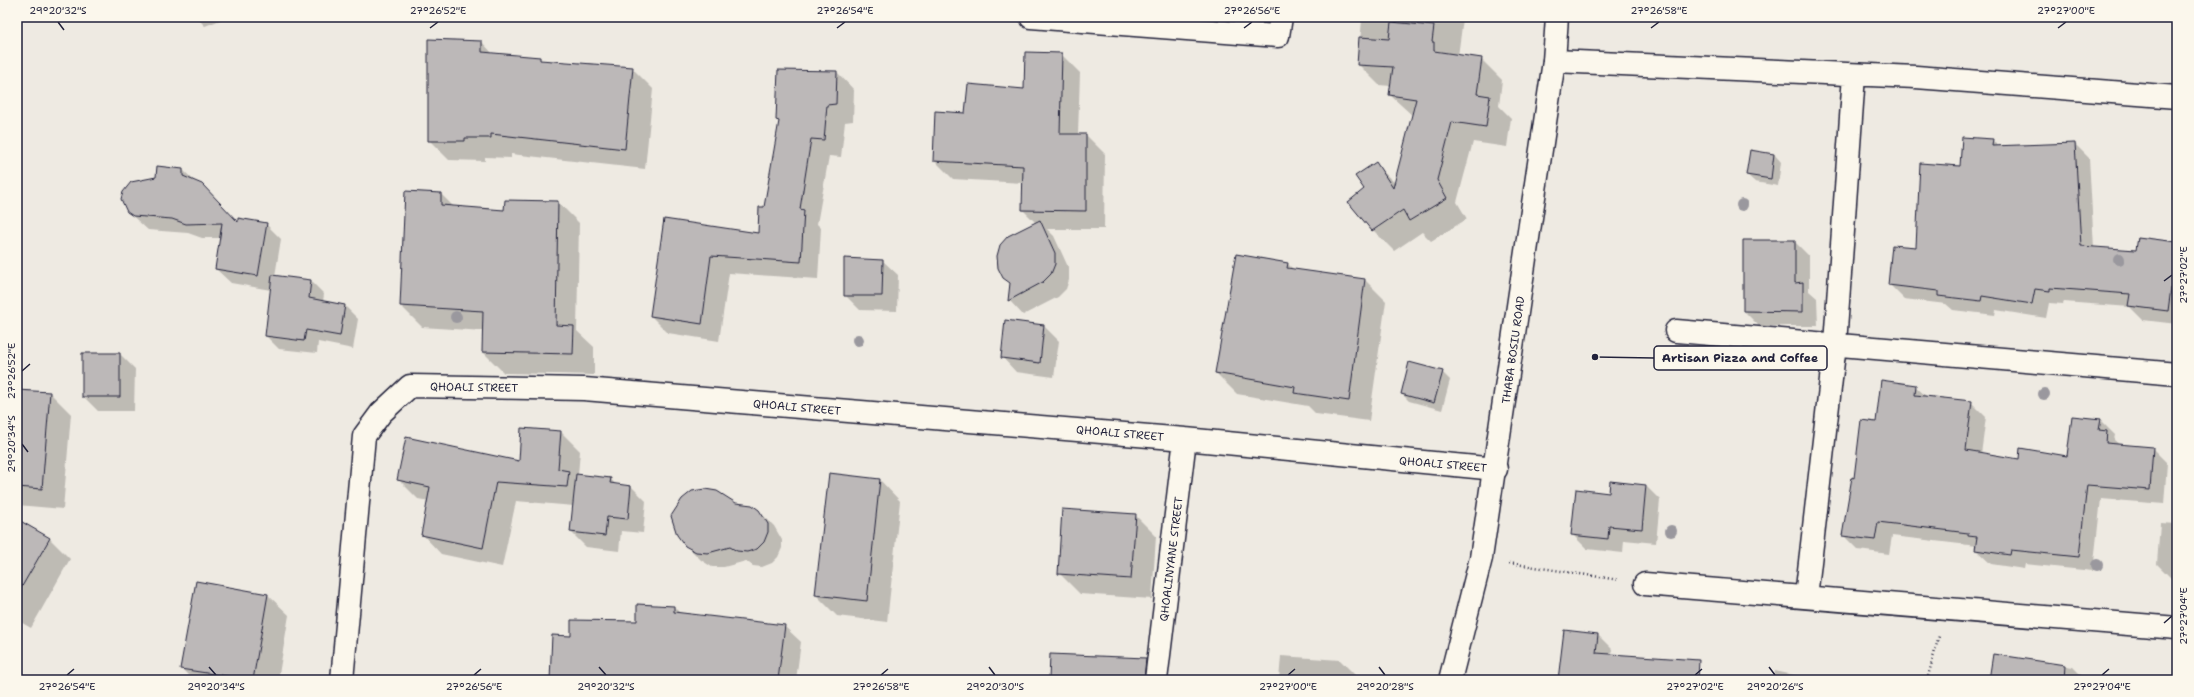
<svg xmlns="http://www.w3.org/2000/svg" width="2194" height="697" viewBox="0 0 2194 697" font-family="'Shantell Sans',sans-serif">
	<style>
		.shadow { fill: #0003 }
		.building { fill: #bcb8b8; stroke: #22223b }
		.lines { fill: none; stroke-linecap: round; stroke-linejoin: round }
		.minor-casing { stroke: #22223b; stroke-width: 25 }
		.tertiary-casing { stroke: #22223b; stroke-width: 25 }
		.path { stroke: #22223b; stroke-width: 2.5; stroke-dasharray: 1 3; stroke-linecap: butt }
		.minor { stroke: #fbf7ec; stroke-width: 22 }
		.tertiary { stroke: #fbf7ec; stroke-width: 22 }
		.tree { fill: #9a989e }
		.ticks { fill: none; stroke: #22223b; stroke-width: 1.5 }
		.labels { text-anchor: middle; stroke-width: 3; stroke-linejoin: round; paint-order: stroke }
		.street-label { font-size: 11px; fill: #22223b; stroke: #fbf7ec }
		.leader { fill: none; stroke: #22223b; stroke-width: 1.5 }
		.callout-dot { fill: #22223b; stroke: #fbf7ec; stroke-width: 1.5 }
		.callout { fill: #fbf7ec; stroke: #22223b; stroke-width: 1.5 }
		.callout-label { font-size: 12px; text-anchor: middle; font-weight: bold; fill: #22223b }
		.neatline { fill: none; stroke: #22223b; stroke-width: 1.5 }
		.ticks-label { font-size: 10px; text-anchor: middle; fill: #22223b }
	</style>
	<rect width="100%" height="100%" fill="#eeeae2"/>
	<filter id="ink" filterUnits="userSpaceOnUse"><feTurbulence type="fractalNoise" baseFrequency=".025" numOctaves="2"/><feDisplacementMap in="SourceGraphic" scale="8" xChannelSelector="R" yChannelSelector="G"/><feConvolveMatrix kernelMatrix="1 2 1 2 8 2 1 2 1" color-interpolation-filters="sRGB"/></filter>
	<g filter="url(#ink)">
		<path class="shadow" d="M 196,17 L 228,17 L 205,26 Z
			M 1359,17 L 1461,17 L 1463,19 L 1458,56 L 1481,59 L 1502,80 L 1499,106 L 1511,118 L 1507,147 L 1473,142 L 1457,202 L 1467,219 L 1431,241 L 1422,232 L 1394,251 L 1373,230 L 1365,189 L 1375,164 L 1395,183 L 1413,116 L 1390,95 L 1391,86 L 1379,85 L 1358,64 L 1362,20 Z
			M 1945,17 L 1962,17 L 1961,18 Z
			M 482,42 L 493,54 L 539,58 L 542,61 L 632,68 L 653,89 L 645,169 L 511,154 L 511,158 L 485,157 L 485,161 L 449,160 L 429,140 Z
			M 1061,54 L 1080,73 L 1078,135 L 1086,135 L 1105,154 L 1104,229 L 1047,229 L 1054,236 L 1069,269 L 1069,280 L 1066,289 L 1058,297 L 1023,315 L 1009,300 L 1011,284 L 1004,277 L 1036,223 L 1023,210 L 1023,183 L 953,179 L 934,160 L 966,114 L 1025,90 Z
			M 837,72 L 854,90 L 853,121 L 845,122 L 841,157 L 829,156 L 817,224 L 821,228 L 818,279 L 729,273 L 719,341 L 668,333 L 651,316 L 664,221 L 759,234 L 780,123 L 777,120 Z
			M 1992,140 L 1999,147 L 2075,144 L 2089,158 L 2094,248 L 2137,251 L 2139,238 L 2177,243 L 2177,324 L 2143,320 L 2130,307 L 2064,302 L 2063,304 L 2049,303 L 2046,318 L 1996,310 L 1995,315 L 1953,310 L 1946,304 L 1904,299 L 1890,285 L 1916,248 L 1961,167 Z
			M 1774,154 L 1781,162 L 1778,186 L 1755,182 L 1747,175 Z
			M 183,170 L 238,223 L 266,224 L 281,239 L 275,276 L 311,281 L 324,294 L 323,302 L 345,306 L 358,319 L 353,349 L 318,342 L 317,353 L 279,349 L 266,336 L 271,290 L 231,283 L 216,269 L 220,238 L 202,238 L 188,233 L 148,230 L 127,211 L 124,205 L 124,192 Z
			M 441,194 L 454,207 L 505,211 L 558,202 L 579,223 L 577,331 L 594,347 L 594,375 L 504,373 L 483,352 L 484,331 L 422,327 L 401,306 Z
			M 1794,241 L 1809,256 L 1809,291 L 1817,298 L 1818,326 L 1759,326 L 1744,311 Z
			M 883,261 L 898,275 L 897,311 L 860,310 L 845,295 Z
			M 1288,264 L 1293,269 L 1365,280 L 1386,301 L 1369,421 L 1316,414 L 1308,406 L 1237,394 L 1216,373 Z
			M 1044,326 L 1059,341 L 1054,377 L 1016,372 L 1002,357 Z
			M 120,354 L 135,369 L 134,411 L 98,411 L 83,396 Z
			M 1442,372 L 1450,380 L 1442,410 L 1409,401 L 1402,394 Z
			M 1915,386 L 1927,397 L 1971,402 L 1986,417 L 1981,454 L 2020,460 L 2068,457 L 2100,420 L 2115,435 L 2114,440 L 2120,445 L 2152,448 L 2167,463 L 2164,504 L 2101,499 L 2093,571 L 2025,564 L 2024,569 L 1991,564 L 1976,550 L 1977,546 L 1892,536 L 1889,554 L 1858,550 L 1843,535 L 1855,479 L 1877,424 Z
			M 17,391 L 50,393 L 71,414 L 63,509 L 17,505 Z
			M 560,431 L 580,451 L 578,475 L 611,479 L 616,485 L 631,486 L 646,501 L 643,533 L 621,531 L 619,551 L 586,547 L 571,532 L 574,506 L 516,501 L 502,567 L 441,554 L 422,534 L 429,501 L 418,499 L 398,479 L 520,462 Z
			M 880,480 L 900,501 L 887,622 L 837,616 L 816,595 Z
			M 1645,485 L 1660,500 L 1656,543 L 1624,540 L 1623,553 L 1587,549 L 1572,534 L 1610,494 Z
			M 759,511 L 774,526 L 782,540 L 782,548 L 778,557 L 772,563 L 762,567 L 753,566 L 746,561 L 724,567 L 712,567 L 701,560 L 686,545 Z
			M 1135,515 L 1156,536 L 1152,599 L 1080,594 L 1059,573 Z
			M 17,520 L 49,538 L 70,559 L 31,628 L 17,620 Z
			M 2160,523 L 2177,524 L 2177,579 L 2172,579 L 2157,564 Z
			M 268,595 L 289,615 L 278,680 L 193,680 L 181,668 Z
			M 674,607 L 680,613 L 784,626 L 801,642 L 796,680 L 551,680 L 572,637 L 638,622 Z
			M 1564,631 L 1598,635 L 1612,649 L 1611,655 L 1689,680 L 1559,680 Z
			M 1994,655 L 2073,667 L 2086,680 L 1990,680 Z
			M 1281,656 L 1340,660 L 1360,680 L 1279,680 Z
			M 1775,671 L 1798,676 L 1802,680 L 1773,680 Z"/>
		<path class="building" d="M 1391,22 L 1434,26 L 1432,42 L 1434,42 L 1434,51 L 1482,58 L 1477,94 L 1490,96 L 1486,127 L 1452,122 L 1437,180 L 1447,198 L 1409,221 L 1403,210 L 1372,231 L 1348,202 L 1364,189 L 1355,176 L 1376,162 L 1393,188 L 1416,99 L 1389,95 L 1393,67 L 1357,65 L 1359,37 L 1389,39 Z
			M 428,39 L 482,41 L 482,52 L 540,57 L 540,60 L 633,67 L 625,149 L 491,134 L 491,138 L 465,138 L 465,141 L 428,141 Z
			M 1025,52 L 1062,53 L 1060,134 L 1086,134 L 1086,211 L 1022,210 L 1023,166 L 933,161 L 935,111 L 965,113 L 968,84 L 1024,89 Z
			M 778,70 L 837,71 L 836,104 L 827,105 L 824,140 L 811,139 L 800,209 L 804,210 L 801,262 L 711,256 L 702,324 L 650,316 L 664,219 L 758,233 L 759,207 L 764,207 L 779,121 L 776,120 Z
			M 1962,137 L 1993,139 L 1992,146 L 2075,143 L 2081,246 L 2136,250 L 2138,237 L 2177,242 L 2168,311 L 2128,306 L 2130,294 L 2050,288 L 2050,291 L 2035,289 L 2032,304 L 1982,296 L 1981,301 L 1938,296 L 1938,291 L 1888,285 L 1892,245 L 1916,247 L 1920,163 L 1960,166 Z
			M 1750,150 L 1774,154 L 1771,179 L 1746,175 Z
			M 157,166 L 183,169 L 183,176 L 202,184 L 238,222 L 238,218 L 267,223 L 258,276 L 215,269 L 222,223 L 186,224 L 172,219 L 133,216 L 127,212 L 121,199 L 123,192 L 131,182 L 156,177 Z
			M 405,191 L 441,193 L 441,205 L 504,210 L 505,200 L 558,201 L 556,325 L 574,326 L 573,354 L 482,352 L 483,311 L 400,306 Z
			M 1040,220 L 1055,253 L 1055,264 L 1051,274 L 1043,282 L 1008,301 L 1010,283 L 1003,278 L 998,268 L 997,256 L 1000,245 L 1008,236 Z
			M 1743,240 L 1795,240 L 1795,283 L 1803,282 L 1803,312 L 1743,311 Z
			M 1236,254 L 1288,263 L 1287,268 L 1365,279 L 1349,401 L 1294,393 L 1295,387 L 1215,373 Z
			M 844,258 L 883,260 L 882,296 L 844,296 Z
			M 272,275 L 311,280 L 309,298 L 345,305 L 340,336 L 306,330 L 304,341 L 265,336 Z
			M 1005,320 L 1044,325 L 1040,363 L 1001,358 Z
			M 82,353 L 120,353 L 120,397 L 82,397 Z
			M 1409,362 L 1443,371 L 1434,403 L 1401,394 Z
			M 1881,380 L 1916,385 L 1915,395 L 1972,401 L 1966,450 L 2019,459 L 2020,448 L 2067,456 L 2072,416 L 2101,419 L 2099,430 L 2107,431 L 2106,443 L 2153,447 L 2150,490 L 2087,485 L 2079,557 L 2011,550 L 2010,555 L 1975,550 L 1977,537 L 1968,536 L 1968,533 L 1878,522 L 1875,540 L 1842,536 L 1852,477 L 1854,478 L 1861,420 L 1876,422 Z
			M 17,390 L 50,392 L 42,489 L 17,487 Z
			M 521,428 L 561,431 L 558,469 L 569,471 L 567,487 L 496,482 L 483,548 L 421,535 L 430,487 L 397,480 L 406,437 L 519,461 Z
			M 829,473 L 880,479 L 867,601 L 815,595 Z
			M 576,474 L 611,478 L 610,483 L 631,486 L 628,519 L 607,517 L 605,536 L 570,532 Z
			M 1610,481 L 1646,485 L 1642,529 L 1609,526 L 1608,539 L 1571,535 L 1576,489 L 1609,493 Z
			M 705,489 L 717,491 L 736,503 L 752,505 L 759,510 L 768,524 L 768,532 L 764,542 L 757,549 L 747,552 L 737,551 L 730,547 L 708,553 L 696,552 L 685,546 L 677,535 L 671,516 L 682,499 L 692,491 Z
			M 1062,509 L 1136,514 L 1131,579 L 1058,574 Z
			M 17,519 L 50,538 L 17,595 Z
			M 196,581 L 268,594 L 253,680 L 180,669 Z
			M 637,604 L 674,606 L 674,612 L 785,625 L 778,680 L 550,680 L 552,635 L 571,636 L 571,620 L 637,621 Z
			M 1564,630 L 1598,634 L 1596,653 L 1699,660 L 1698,680 L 1558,680 Z
			M 1050,654 L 1146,658 L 1144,680 L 1049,680 Z
			M 1993,654 L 2065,665 L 2064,680 L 1989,680 Z"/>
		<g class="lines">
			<defs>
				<path id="minor" d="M 1031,17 L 1278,36 L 1281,17
					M 1554,61 L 1916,77 L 2177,97
					M 1676,331 L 2177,374
					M 1645,584 L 2177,628
					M 1806,597 L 1835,344 L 1854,75
					M 342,680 L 364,436 L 381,413 L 410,386 L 584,389 L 1185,439 L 1496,469
					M 1156,680 L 1185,439"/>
				<path id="tertiary" d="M 1450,680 L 1481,558 L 1554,61 L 1557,17"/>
			</defs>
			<use href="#minor" class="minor-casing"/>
			<use href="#tertiary" class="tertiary-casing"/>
			<path class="path" d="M 2173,17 L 2177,27
				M 1509,563 L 1619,580
				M 1927,680 L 1939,636"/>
			<use href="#minor" class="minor"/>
			<use href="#tertiary" class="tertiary"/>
		</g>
		<g class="tree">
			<circle cx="1742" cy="205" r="6"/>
			<circle cx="2119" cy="259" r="6"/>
			<circle cx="456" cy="317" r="6"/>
			<circle cx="858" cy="340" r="6"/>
			<circle cx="2044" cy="394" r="6"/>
			<circle cx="1671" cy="531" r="6"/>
			<circle cx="2097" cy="565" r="6"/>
		</g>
	</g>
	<path class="ticks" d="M 58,22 L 64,30M 430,28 L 438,22M 837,28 L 845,22M 1244,28 L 1252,22M 1651,28 L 1659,22M 2058,28 L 2066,22M 2164,281 L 2172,275M 22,371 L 30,364M 22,444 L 28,452M 2164,623 L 2172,616M 209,667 L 216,675M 599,667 L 606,675M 989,667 L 995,675M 1379,667 L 1385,675M 1769,667 L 1775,675M 67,675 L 74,669M 474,675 L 481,669M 881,675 L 888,669M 1288,675 L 1295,669M 1695,675 L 1702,669M 2102,675 L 2109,669"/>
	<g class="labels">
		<g class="street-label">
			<text transform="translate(1513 350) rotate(-82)" y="4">THABA BOSIU ROAD</text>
			<text transform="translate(474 387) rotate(1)" y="4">QHOALI STREET</text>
			<text transform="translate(797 407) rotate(5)" y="4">QHOALI STREET</text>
			<text transform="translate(1120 433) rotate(5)" y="4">QHOALI STREET</text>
			<text transform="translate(1443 464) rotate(5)" y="4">QHOALI STREET</text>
			<text transform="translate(1171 559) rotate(-83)" y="4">QHOALINYANE STREET</text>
		</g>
	</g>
	<path class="leader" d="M1595 357L1654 358"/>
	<circle class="callout-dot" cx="1595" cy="357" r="4"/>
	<rect class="callout" x="1654" y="346" width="173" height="24" rx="4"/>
	<g class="callout-label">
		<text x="1740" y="362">Artisan Pizza and Coffee</text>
	</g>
	<rect width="2194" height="697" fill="none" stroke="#fbf7ec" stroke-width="44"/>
	<rect x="22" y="22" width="2150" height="653" class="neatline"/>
	<g class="ticks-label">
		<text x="58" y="14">29°20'32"S</text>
		<text x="438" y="14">27°26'52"E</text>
		<text x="845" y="14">27°26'54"E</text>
		<text x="1252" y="14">27°26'56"E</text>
		<text x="1659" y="14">27°26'58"E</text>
		<text x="2066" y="14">27°27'00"E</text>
		<text transform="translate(2183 275) rotate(-90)" y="4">27°27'02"E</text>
		<text transform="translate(11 371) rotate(-90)" y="4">27°26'52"E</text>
		<text transform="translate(11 444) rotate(-90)" y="4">29°20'34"S</text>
		<text transform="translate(2183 616) rotate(-90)" y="4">27°27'04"E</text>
		<text x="67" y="690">27°26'54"E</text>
		<text x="216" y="690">29°20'34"S</text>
		<text x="474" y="690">27°26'56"E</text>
		<text x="606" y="690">29°20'32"S</text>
		<text x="881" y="690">27°26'58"E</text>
		<text x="995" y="690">29°20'30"S</text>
		<text x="1288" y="690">27°27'00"E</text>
		<text x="1385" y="690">29°20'28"S</text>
		<text x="1695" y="690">27°27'02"E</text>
		<text x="1775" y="690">29°20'26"S</text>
		<text x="2102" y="690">27°27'04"E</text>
	</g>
</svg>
